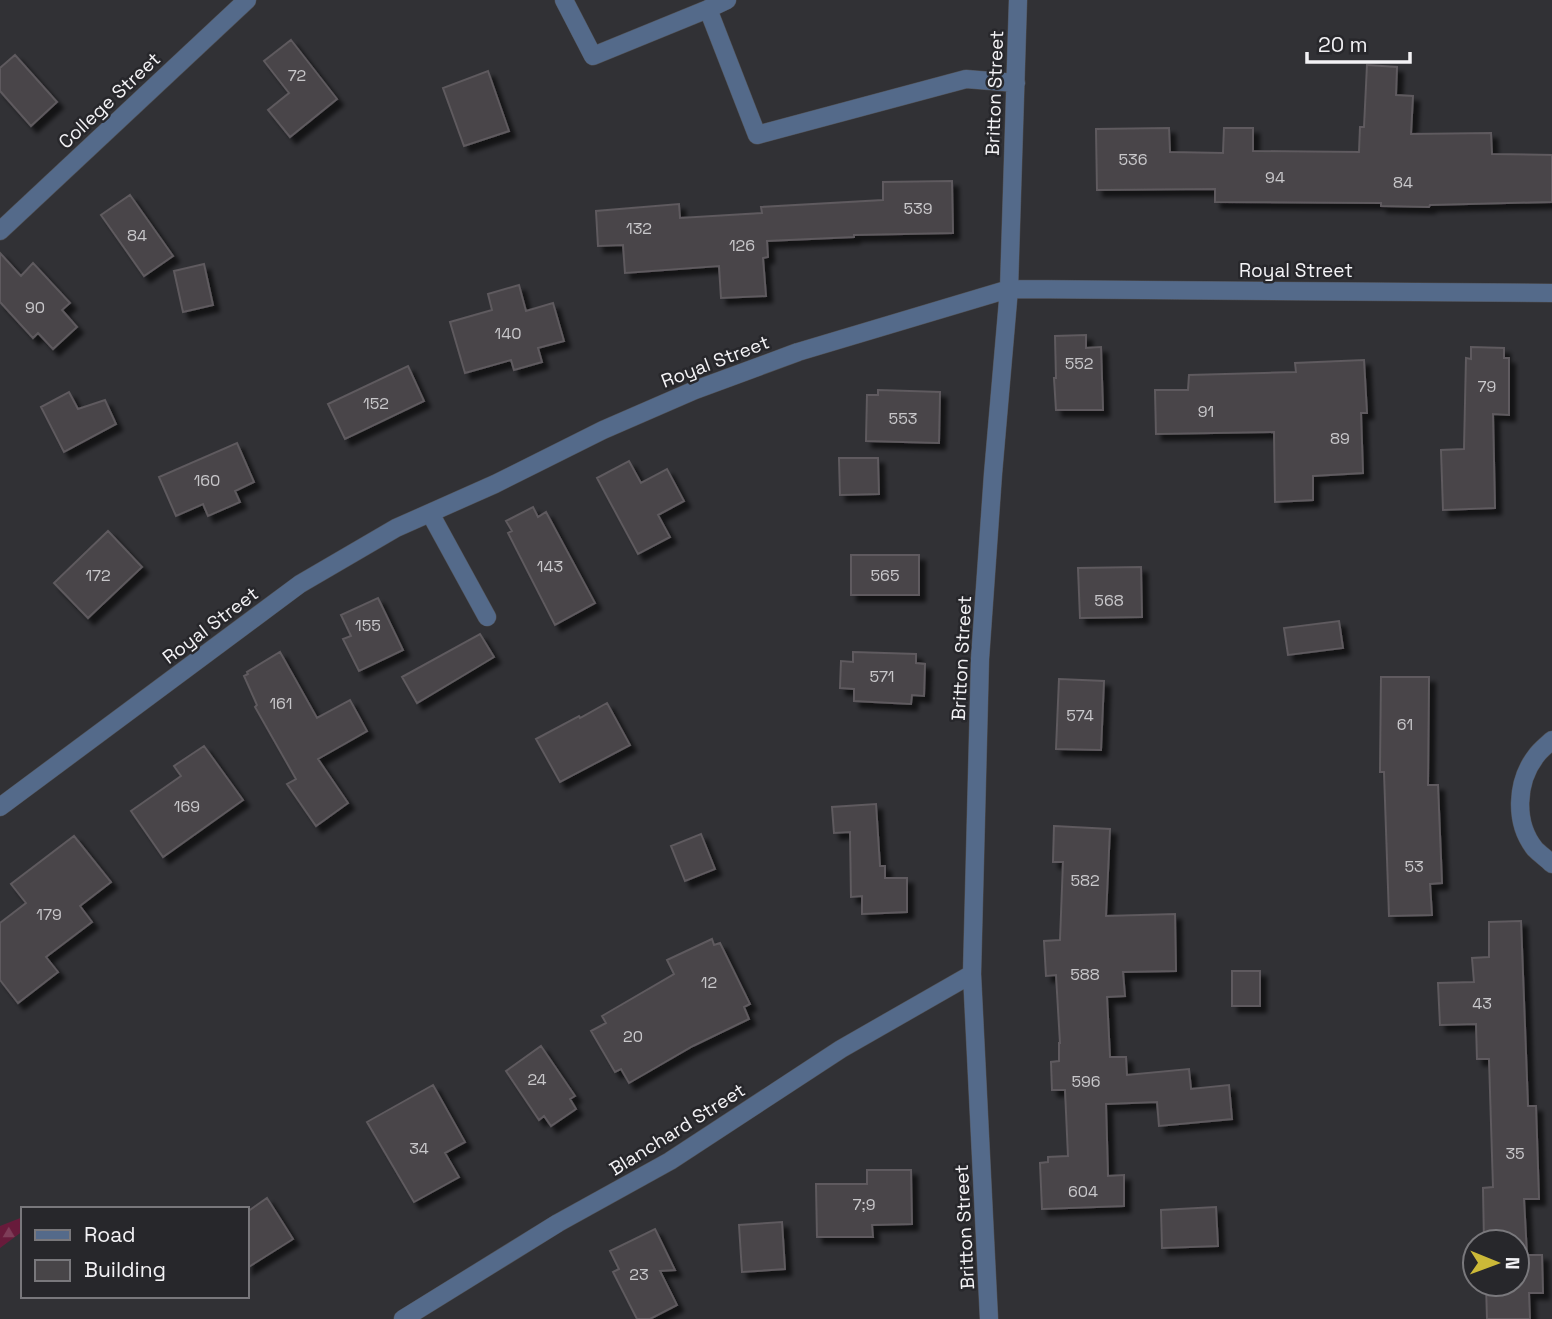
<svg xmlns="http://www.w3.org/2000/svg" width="1552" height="1319" viewBox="0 0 1552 1319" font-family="'Space Grotesk',sans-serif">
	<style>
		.forest { fill: url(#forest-firs) }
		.building { fill: #484548; stroke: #5e5a5e; stroke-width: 2; filter: url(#shadow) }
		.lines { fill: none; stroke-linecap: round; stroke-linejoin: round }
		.minor-casing { stroke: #505054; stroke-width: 19 }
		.minor { stroke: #546a8a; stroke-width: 18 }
		.labels { text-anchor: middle; stroke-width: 5; stroke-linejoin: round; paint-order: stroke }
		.number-label { font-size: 16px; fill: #c8c7ca }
		.street-label { font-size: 19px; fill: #f3f2f5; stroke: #27272b }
	</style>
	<defs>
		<pattern id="forest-firs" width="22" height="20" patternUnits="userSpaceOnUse" patternTransform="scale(1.75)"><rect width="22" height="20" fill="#681b3b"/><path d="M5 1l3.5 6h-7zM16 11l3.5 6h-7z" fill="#7e3d58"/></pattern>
		<filter id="shadow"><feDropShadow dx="6" dy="6" stdDeviation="2" flood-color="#0009"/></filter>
	</defs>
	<rect width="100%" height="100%" fill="#313135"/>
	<path class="forest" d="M 23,1217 L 23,1231 L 0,1248 L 0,1226 Z"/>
	<path class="building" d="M 291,40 L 337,99 L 290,137 L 268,110 L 289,93 L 264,61 Z
		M 15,55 L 57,102 L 31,126 L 0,91 L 0,68 Z
		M 1367,65 L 1397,67 L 1396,95 L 1413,96 L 1411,134 L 1491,133 L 1492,154 L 1552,155 L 1552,202 L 1430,205 L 1429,207 L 1381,206 L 1381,203 L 1215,202 L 1215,189 L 1097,190 L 1096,129 L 1169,128 L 1170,152 L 1223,153 L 1224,128 L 1253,128 L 1253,151 L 1359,152 L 1360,127 L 1364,127 Z
		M 488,71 L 509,131 L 464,146 L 443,88 Z
		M 952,181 L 953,233 L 854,235 L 854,237 L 767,241 L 768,257 L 763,258 L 766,296 L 721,298 L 719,266 L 625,273 L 623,245 L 598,246 L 596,211 L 679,204 L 680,218 L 762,213 L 761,207 L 883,200 L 883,182 Z
		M 130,195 L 173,256 L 144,276 L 101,215 Z
		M 0,253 L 21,276 L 33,263 L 70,303 L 62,310 L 77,327 L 53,349 L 38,333 L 33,338 L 0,302 Z
		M 204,264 L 213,305 L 183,312 L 174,271 Z
		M 519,285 L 526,311 L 553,303 L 564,341 L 538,348 L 542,362 L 514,370 L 511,360 L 465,373 L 450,322 L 492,310 L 488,294 Z
		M 1086,335 L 1086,348 L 1101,347 L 1103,410 L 1056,410 L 1054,378 L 1056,378 L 1055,336 Z
		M 1471,347 L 1504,348 L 1504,358 L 1509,358 L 1509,415 L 1493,414 L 1495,508 L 1443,510 L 1441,450 L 1464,449 L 1466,358 L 1471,359 Z
		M 1364,360 L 1367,413 L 1361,413 L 1363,473 L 1313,476 L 1313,500 L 1275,502 L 1274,432 L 1156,434 L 1155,390 L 1188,390 L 1189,375 L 1296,372 L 1295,363 Z
		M 408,366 L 424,401 L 345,439 L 328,404 Z
		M 878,390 L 940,392 L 939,443 L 866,441 L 867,395 L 878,395 Z
		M 69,392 L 78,409 L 105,400 L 116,424 L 64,452 L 41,407 Z
		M 237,443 L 254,482 L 235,491 L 240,502 L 208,516 L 203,504 L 176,516 L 159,477 Z
		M 839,458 L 878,458 L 879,494 L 840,495 Z
		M 629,461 L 641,483 L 667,469 L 684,501 L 658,515 L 670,537 L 638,554 L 597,478 Z
		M 533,507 L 538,517 L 546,512 L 595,603 L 555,625 L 508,533 L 512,531 L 506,521 Z
		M 108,531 L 142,567 L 88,618 L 54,583 Z
		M 851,555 L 919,555 L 919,595 L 851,595 Z
		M 1141,567 L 1142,617 L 1080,618 L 1078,568 Z
		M 378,598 L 403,650 L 359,671 L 343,639 L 351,636 L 341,615 Z
		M 1339,621 L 1343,648 L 1288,655 L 1284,628 Z
		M 480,634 L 494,657 L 417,703 L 402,677 Z
		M 280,652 L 317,718 L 350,700 L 367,731 L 318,759 L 348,803 L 316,826 L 287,784 L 296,779 L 255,707 L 257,705 L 244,676 L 248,674 L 247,672 Z
		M 853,652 L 916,654 L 916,663 L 925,664 L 924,696 L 912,695 L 911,704 L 854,701 L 854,689 L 840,688 L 841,661 L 853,662 Z
		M 1381,677 L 1429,677 L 1428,785 L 1438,785 L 1442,883 L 1430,884 L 1432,915 L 1389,916 L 1384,772 L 1380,772 Z
		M 1059,679 L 1104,681 L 1101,750 L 1056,749 Z
		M 607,703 L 630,745 L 560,782 L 536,739 L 579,716 L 580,718 Z
		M 204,746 L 243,800 L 163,857 L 131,811 L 181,776 L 174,766 Z
		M 876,804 L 880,866 L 885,866 L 885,878 L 907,878 L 907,912 L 862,914 L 862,896 L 851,897 L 850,832 L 834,833 L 832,807 Z
		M 1054,826 L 1110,829 L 1106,916 L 1175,914 L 1176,971 L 1123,972 L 1125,996 L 1107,997 L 1110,1057 L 1126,1057 L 1127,1075 L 1189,1069 L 1191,1089 L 1229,1085 L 1232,1119 L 1159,1126 L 1157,1102 L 1106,1104 L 1108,1176 L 1124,1175 L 1124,1206 L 1042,1209 L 1040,1163 L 1048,1162 L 1048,1157 L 1068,1156 L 1065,1090 L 1052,1090 L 1051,1062 L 1059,1061 L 1059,1043 L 1060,1043 L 1056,975 L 1046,976 L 1044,941 L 1060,940 L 1063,862 L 1053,862 Z
		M 701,834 L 715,869 L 685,881 L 671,846 Z
		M 74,836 L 111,882 L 80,906 L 92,922 L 46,957 L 58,972 L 18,1003 L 0,980 L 0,923 L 26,903 L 11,884 Z
		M 1521,921 L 1528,1106 L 1536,1106 L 1539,1199 L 1524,1199 L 1527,1255 L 1542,1255 L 1543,1293 L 1529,1293 L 1530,1319 L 1487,1319 L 1486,1284 L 1517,1284 L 1517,1242 L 1484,1242 L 1483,1188 L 1493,1187 L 1489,1059 L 1477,1059 L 1476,1024 L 1440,1025 L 1438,983 L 1474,982 L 1472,958 L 1489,957 L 1489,922 Z
		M 712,939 L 714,945 L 720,943 L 750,1004 L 744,1007 L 749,1019 L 693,1046 L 629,1083 L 621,1069 L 615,1072 L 591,1031 L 606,1023 L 602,1016 L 674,974 L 667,960 Z
		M 1232,971 L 1260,971 L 1260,1006 L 1232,1006 Z
		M 541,1046 L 575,1096 L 570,1099 L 576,1109 L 551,1126 L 544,1116 L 539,1120 L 506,1071 Z
		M 433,1085 L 465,1142 L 445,1153 L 459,1177 L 414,1202 L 367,1122 Z
		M 867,1170 L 911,1170 L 912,1224 L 872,1225 L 873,1237 L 817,1237 L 816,1184 L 867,1184 Z
		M 267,1198 L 293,1239 L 247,1268 L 247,1212 Z
		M 1216,1207 L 1218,1246 L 1162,1248 L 1161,1210 Z
		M 782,1222 L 785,1269 L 742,1272 L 739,1225 Z
		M 655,1229 L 675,1270 L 660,1271 L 677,1305 L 650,1319 L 637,1319 L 613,1272 L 619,1269 L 610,1251 Z"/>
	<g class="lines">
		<defs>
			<path id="minor" d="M 564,0 L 593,56 L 708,9 L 757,135 L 966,79 L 1016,83
				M 708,9 L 727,0
				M 0,231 L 247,0
				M 430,513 L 487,617
				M 1552,740 C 1547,745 1540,750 1536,756 C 1516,782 1514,823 1535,849 C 1540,854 1547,859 1552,864
				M 0,807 L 300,584 L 396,528 L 495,484 L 603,430 L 695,390 L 798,352 L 1009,289 L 1552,293
				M 403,1319 L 558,1223 L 670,1161 L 841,1049 L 972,974
				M 989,1319 L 972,974 L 980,659 L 993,474 L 1009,289 L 1018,0"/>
		</defs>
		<use href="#minor" class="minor-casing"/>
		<use href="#minor" class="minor"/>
	</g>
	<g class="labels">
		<g class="number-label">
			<text x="297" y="81">72</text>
			<text x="1133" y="165">536</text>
			<text x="1275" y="183">94</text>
			<text x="1403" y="188">84</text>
			<text x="918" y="214">539</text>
			<text x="639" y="234">132</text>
			<text x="137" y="241">84</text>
			<text x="742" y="251">126</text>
			<text x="35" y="313">90</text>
			<text x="508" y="339">140</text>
			<text x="1079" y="369">552</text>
			<text x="1487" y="392">79</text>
			<text x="376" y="409">152</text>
			<text x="1206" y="417">91</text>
			<text x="903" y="424">553</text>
			<text x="1340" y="444">89</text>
			<text x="207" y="486">160</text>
			<text x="550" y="572">143</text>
			<text x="98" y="581">172</text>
			<text x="885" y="581">565</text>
			<text x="1109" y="606">568</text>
			<text x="368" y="631">155</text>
			<text x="882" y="682">571</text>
			<text x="281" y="709">161</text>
			<text x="1080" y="721">574</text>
			<text x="1405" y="730">61</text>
			<text x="187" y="812">169</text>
			<text x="1414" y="872">53</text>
			<text x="1085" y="886">582</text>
			<text x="49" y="920">179</text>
			<text x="1085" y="980">588</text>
			<text x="709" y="988">12</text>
			<text x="1482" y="1009">43</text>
			<text x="633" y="1042">20</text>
			<text x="537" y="1085">24</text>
			<text x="1086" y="1087">596</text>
			<text x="419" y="1154">34</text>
			<text x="1515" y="1159">35</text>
			<text x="1083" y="1197">604</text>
			<text x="864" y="1210">7;9</text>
			<text x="639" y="1280">23</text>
		</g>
		<g class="street-label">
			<text transform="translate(994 93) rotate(-88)" y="7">Britton Street</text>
			<text transform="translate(109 100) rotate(-43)" y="7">College Street</text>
			<text x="1296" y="277">Royal Street</text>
			<text transform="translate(715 361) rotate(-21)" y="7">Royal Street</text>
			<text transform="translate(210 625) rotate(-37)" y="7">Royal Street</text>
			<text transform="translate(961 658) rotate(-87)" y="7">Britton Street</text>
			<text transform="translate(677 1129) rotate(-32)" y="7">Blanchard Street</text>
			<text transform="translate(964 1227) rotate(-93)" y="7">Britton Street</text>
		</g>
	</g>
	<rect x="21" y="1207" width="228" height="91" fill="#27272b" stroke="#79787c" stroke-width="2"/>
	<rect x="35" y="1230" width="35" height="10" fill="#546a8a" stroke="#79787c" stroke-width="2"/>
	<text x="84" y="1242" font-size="21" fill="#f3f2f5">Road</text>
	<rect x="35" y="1260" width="35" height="21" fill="#484548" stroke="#79787c" stroke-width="2"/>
	<text x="84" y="1277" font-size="21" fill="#f3f2f5">Building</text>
	<g transform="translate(1496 1263) rotate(91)"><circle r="33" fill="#27272b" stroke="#79787c" stroke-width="2"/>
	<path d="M0-5L12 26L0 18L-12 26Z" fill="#ccb938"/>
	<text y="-10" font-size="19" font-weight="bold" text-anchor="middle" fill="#f3f2f5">N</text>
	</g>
	<path d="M1307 52v10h103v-10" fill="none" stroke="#f3f2f5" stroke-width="3.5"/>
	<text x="1318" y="52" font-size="21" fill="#f3f2f5" stroke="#27272b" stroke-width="5" paint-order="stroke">20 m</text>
</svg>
